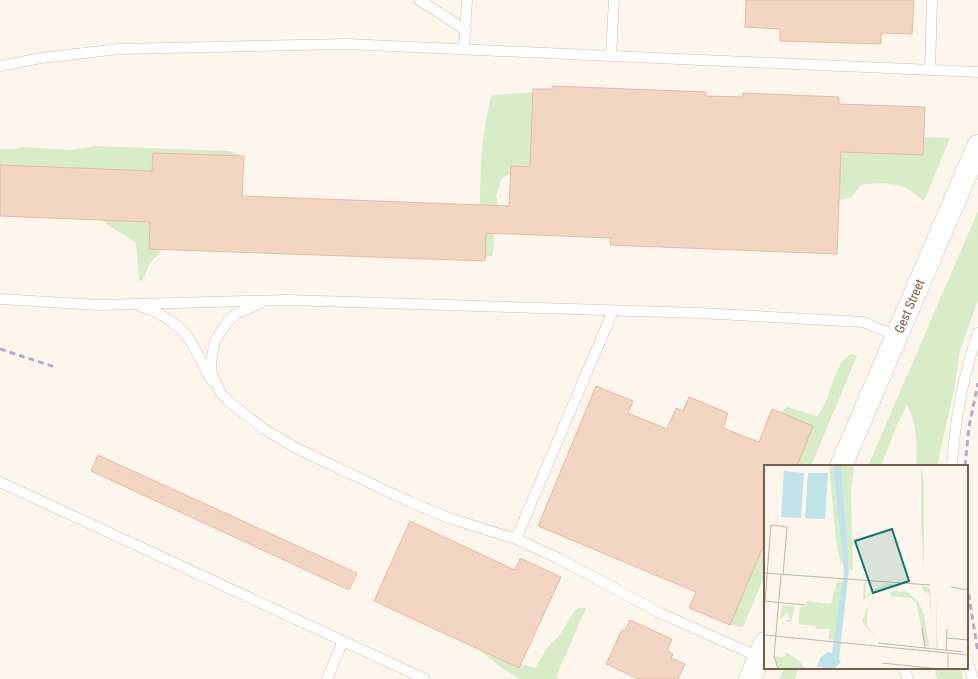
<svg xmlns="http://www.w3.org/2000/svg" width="978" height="679" viewBox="0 0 978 679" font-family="'Roboto Condensed',sans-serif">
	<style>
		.green { fill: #d8ecc9 }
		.building { fill: #f3d5c3; stroke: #e6bba3 }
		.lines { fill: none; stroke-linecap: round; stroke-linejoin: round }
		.service-casing { stroke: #d1beb0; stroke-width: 11 }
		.tertiary-casing { stroke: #d1beb0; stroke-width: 23 }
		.service { stroke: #fff; stroke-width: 10 }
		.tertiary { stroke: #fff; stroke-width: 22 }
		.rail { stroke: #b9a8c9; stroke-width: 3; stroke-dasharray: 6 4; stroke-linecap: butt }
		.labels { text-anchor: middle; stroke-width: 3.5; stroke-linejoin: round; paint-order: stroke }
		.street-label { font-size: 13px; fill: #7a5c4d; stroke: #fffaf3 }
		.inset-road { fill: none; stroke: #c5b3a7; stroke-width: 1 }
		.view { fill: #0f766e; fill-opacity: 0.15; stroke: #0f766e; stroke-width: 2 }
		.inset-edge { fill: none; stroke: #7a5c4d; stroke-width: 2 }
	</style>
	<rect width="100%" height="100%" fill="#fdf6ec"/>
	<path class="green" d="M 533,92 L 796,177 L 511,166 L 511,174 L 502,178 L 496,195 L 498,205 L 490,205 L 494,233 L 494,247 L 492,256 L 485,257 L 487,205 L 480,205 C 480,168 482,132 491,97 L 494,95 Z
		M 924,137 L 950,138 L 924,201 C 919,198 916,194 911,191 C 899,182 876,182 862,185 L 851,197 L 840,200 L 840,178 L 814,177 L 815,151 L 923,155 Z
		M 95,146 L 229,151 L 244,156 L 153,153 L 152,171 L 0,165 L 0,149 L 15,149 L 22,147 L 72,150 Z
		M 978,211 L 978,300 L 960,350 L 954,390 L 937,466 L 916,466 C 917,447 917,422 907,405 L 897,425 L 881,466 L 868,466 Z
		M 102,220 L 150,222 L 163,249 L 150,263 L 142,281 L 139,280 L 136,243 C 125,233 110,229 102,220 Z
		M 851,354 L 857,356 L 811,466 L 797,466 L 813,426 L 780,413 L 787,407 L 817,416 C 832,401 832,363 851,354 Z
		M 765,542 L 765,575 L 743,627 L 730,625 Z
		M 580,608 L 586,608 L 556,677 L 560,679 L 520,679 L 502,668 L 481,651 L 519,668 L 521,664 L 535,668 L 547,648 L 559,636 L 575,610 Z
		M 784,668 L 799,668 L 795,679 L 779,679 Z
		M 934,668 L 960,668 L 963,679 L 937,679 Z"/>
	<path class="building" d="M 746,0 L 914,0 L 912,34 L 881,33 L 881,44 L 780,41 L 780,29 L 745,27 Z
		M 552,86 L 706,92 L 706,96 L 743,97 L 743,93 L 839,97 L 839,104 L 925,107 L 923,155 L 841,152 L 837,254 L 610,245 L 611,238 L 486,233 L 485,261 L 149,249 L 150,222 L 0,216 L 0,165 L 152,171 L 153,153 L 244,156 L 242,196 L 509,206 L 511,166 L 530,167 L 533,89 L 552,89 Z
		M 596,386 L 633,401 L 628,413 L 667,429 L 676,408 L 683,411 L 689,397 L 728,413 L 723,428 L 759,442 L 772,409 L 813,426 L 797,466 L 765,466 L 765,542 L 730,625 L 689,608 L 696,592 L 538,526 Z
		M 98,455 L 357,573 L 349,590 L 91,471 Z
		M 410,521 L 515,570 L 520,558 L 561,577 L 519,668 L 374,601 Z
		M 630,620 L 672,639 L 667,651 L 673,654 L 671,658 L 685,664 L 678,679 L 638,679 L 606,664 L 622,630 L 625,631 Z"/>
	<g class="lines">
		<defs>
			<path id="service" d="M 419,0 L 466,30
				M 614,0 L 611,56 L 978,72
				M 464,49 L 467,0
				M 0,66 L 41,58 L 119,49 L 347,44 L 611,56
				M 930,69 L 932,0
				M 0,299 L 99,305 L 287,300 L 698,313 L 863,322 L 897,336
				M 261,303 L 236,314 L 227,322 L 215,341 L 211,361 L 211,371 L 220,392 L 229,402 L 264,429 L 296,448 L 410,502 L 449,518 L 516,539 L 558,558 L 660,613 L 759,657
				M 142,307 C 162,313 182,326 193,345 C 200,357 204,369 212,381
				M 952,466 C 955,421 963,375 978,333
				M 0,482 L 425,679
				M 516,539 L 613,311
				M 967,659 L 973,679
				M 903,668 L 908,679
				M 327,679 L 343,641"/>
			<path id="tertiary" d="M 841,466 L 978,146
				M 750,679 L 765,643"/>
		</defs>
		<use href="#service" class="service-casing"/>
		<use href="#tertiary" class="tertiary-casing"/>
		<use href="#service" class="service"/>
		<use href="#tertiary" class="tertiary"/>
		<path class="rail" d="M 0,349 L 55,367
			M 965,466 L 969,427 L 978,383
			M 967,584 L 978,653"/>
	</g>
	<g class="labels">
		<g class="street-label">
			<text transform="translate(909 306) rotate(-67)" y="5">Gest Street</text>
		</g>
	</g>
	<g transform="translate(764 465)">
		<rect width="204" height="204" fill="#fdf6ec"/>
		<path d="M 65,0 L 69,0 L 79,98 L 77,99 L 72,75 ZM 77,0 L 90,0 L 87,27 L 89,106 L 85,104 ZM 157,1 L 160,19 L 160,106 L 157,58 ZM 73,116 L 79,117 L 70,175 L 64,174 L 66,164 L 52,164 L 52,161 L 34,159 L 36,141 L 41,142 L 42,136 L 67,139 ZM 100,117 L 109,119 L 102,118 L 101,132 L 111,124 L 122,120 L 119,118 L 135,120 L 118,123 L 99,135 ZM 158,121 L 166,123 L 168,157 L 165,128 L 160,127 ZM 132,126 L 143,127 L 154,136 L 160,150 L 165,182 L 161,180 L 152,138 L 147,133 L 127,131 L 126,127 ZM 173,130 L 173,172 L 174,183 L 172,182 ZM 18,140 L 31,141 L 27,157 L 20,156 L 26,154 L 24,147 L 16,154 ZM 104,140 L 103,160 L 112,173 L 98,157 ZM 22,187 L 35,196 L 42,204 L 14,204 L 10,191 L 21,192 Z" fill="#d8ecc9"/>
		<path d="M 69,0 L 77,0 L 85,104 L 75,194 L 77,197 L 70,204 L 53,202 L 56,193 L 63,187 L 68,188 L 80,107 ZM 20,6 L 40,8 L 37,53 L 17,52 ZM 44,8 L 64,8 L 61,54 L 41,53 Z" fill="#bfe3e8"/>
		<path class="inset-road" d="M 0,108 L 166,120M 187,122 L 204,125M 0,136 L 41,140M 1,136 L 7,60 L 23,62 L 19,110M 158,163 L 161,183M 0,170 L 204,190M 182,173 L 204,175M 114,178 L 199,187M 182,185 L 183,164M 184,188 L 184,204M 118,198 L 176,204M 14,204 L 10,191 L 17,110"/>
		<path class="view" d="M 128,64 L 145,116 L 109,128 L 91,76 Z"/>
		<rect width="204" height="204" class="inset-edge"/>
	</g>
</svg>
